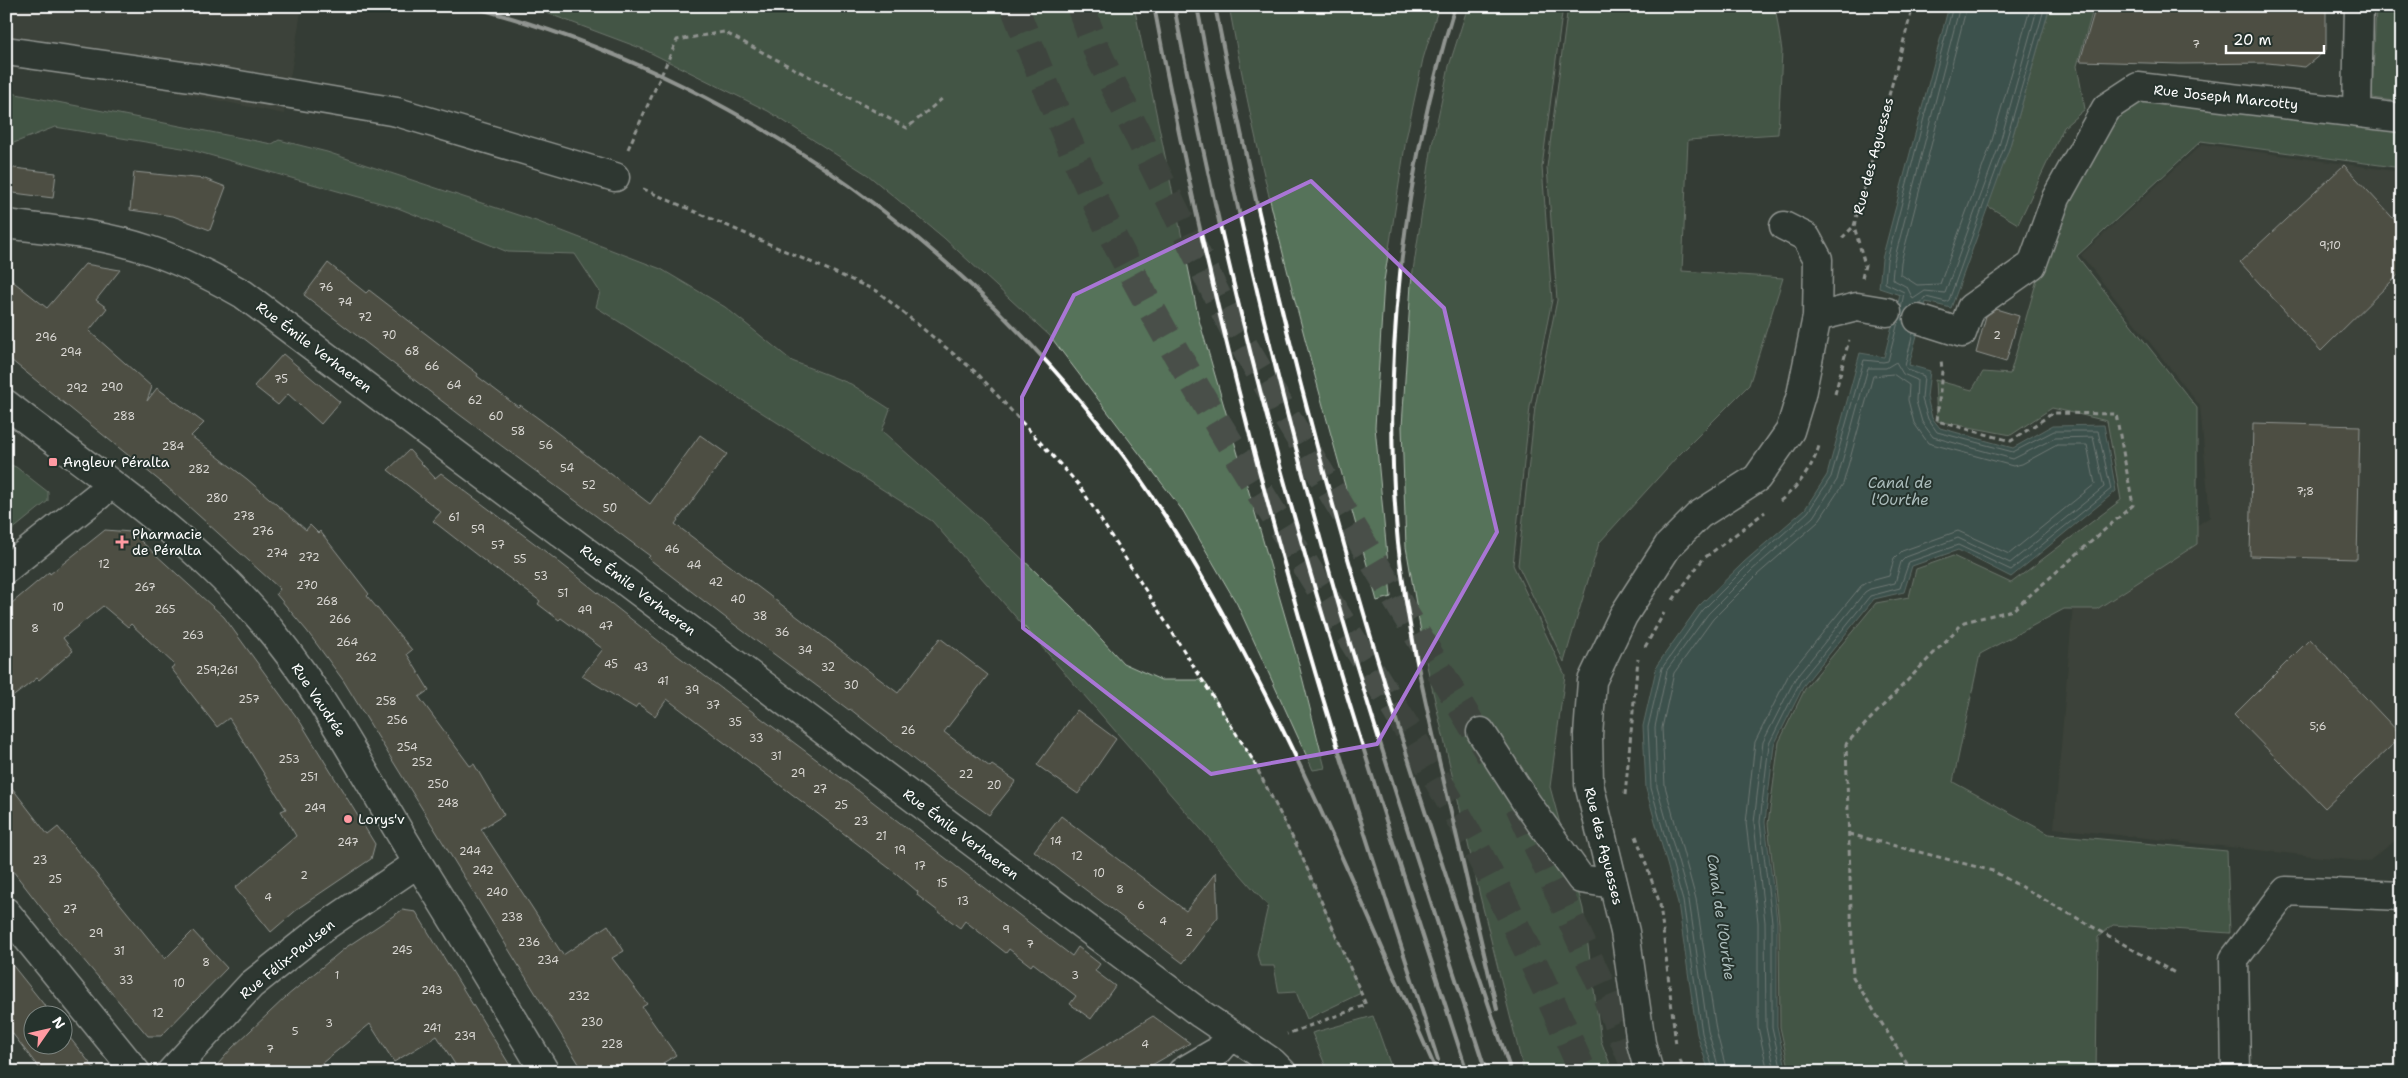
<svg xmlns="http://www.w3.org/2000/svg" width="2408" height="1078" viewBox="0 0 2408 1078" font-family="'Shantell Sans',sans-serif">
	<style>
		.built { fill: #45493f }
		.green { fill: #57735a; stroke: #abb9ac }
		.water { fill: #456a68; stroke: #8fa6a4 }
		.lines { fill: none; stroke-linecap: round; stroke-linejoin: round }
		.shore { stroke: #b5c3c3; stroke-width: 1 }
		.building { fill: #6c6555; stroke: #fff }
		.highway-tunnel { stroke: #485049; stroke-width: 28; stroke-dasharray: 28 14; stroke-linecap: butt }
		.minor-casing { stroke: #fff; stroke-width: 31 }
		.path { stroke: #fff; stroke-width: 3; stroke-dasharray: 5 4; stroke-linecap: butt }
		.minor { stroke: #26332d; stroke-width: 28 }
		.rail { stroke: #fff; stroke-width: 4 }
		.marked { fill: none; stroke: #a976d5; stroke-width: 4; stroke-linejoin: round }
		.poi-dot { fill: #ff9aa2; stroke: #26332d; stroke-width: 2 }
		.labels { text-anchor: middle; stroke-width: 4; stroke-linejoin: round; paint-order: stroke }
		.number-label { font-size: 11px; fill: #dad8d4 }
		.street-label { font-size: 14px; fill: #fff; stroke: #26332d }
		.poi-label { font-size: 14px; fill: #fff; stroke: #26332d; text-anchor: start }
		.water-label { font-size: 15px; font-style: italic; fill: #abbcbb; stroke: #26332d }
	</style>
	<rect width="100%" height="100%" fill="#343d35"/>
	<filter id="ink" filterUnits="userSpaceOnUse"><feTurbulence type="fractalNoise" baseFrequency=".02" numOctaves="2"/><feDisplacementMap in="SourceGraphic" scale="10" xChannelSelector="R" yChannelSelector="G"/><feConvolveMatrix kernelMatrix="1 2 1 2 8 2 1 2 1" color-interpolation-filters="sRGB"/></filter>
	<g filter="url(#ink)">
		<path class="built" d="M 6,6 L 302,6 L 284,114 L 97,75 L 6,62 Z
			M 2202,144 L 2402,172 L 2402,835 L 2368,862 L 2054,828 L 2073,605 L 2210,517 L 2200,406 L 2081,255 Z"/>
		<path class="green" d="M 528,6 L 1134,6 L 1199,320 L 1298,661 L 1325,768 L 1313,770 L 1237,604 L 1183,511 L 1050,336 L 944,238 L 868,175 L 768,111 L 643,49 Z
			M 1229,6 L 1439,6 L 1423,59 L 1406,139 L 1384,281 L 1375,427 L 1391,597 L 1377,601 C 1323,405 1265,207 1229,6 Z
			M 1468,6 L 1563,6 L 1542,167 L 1552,300 L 1530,407 L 1513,565 L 1565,675 L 1550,787 L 1583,909 L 1601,1041 L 1613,1072 L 1524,1072 L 1480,896 L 1427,666 L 1406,547 L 1402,427 L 1411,284 L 1432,145 L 1449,66 Z
			M 1568,6 L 1775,6 L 1782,51 L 1778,134 L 1688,140 L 1682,271 L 1783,278 L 1749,385 L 1676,458 L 1599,543 L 1564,662 L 1518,565 L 1535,407 L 1557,300 L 1547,167 Z
			M 2050,6 L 2094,6 L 2077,66 L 2085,109 L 2064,127 L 2018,224 L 1986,205 L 2009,149 Z
			M 2376,6 L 2402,6 L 2402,102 L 2372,98 Z
			M 6,92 L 272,144 L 279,140 L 327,152 L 536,221 L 661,269 L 725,307 L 792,361 L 851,384 L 890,409 L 882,431 L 983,521 L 1071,606 L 1123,663 L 1161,680 L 1204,680 L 1251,758 L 1299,850 L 1361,993 L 1307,1019 L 1296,992 L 1279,993 L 1274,966 L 1260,966 L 1257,954 L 1268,906 L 932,521 L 596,307 L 600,292 L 575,254 L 508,252 L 398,208 L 188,149 L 55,127 L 6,146 Z
			M 2143,99 L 2402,130 L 2402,168 L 2201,141 L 2077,256 L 2197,408 L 2197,544 L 2097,609 L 2064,609 L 1980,654 L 1953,782 L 2049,834 L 2227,851 L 2230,933 L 2113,925 L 2098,937 L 2096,1072 L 1790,1072 L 1780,1027 L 1779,923 L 1768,824 L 1779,742 L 1805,689 L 1876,603 L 1909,597 L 1916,569 L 1953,556 L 2011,583 L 2121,500 L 2107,421 L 2052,408 L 2011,435 L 1937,421 L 1935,380 L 1972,390 L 1983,372 L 2010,374 L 2040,269 L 2065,200 L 2115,121 Z
			M 6,463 L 16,467 L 48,492 L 48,501 L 6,535 Z
			M 1373,1016 L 1393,1072 L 1328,1072 L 1312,1033 Z"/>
		<path class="water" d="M 1949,6 L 2050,6 L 2009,149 L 1951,308 L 1926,302 L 1909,365 L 1930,371 L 1927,397 L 1932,418 L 1940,428 L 2013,448 L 2052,426 L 2104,425 L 2116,491 L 2011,577 L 1958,550 L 1912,566 L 1904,592 L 1874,599 L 1804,685 L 1774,745 L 1765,822 L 1777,921 L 1777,1026 L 1787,1072 L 1709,1072 L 1697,1034 L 1678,903 L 1646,789 L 1643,726 L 1657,665 L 1699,606 L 1744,562 L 1805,509 L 1827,475 L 1860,353 L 1884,357 L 1900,295 L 1879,288 L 1882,259 Z"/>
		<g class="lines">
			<path class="shore" d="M 1960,6 L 1894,261 L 1892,279 L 1907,287 L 1913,299 L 1925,291 L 1945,293 L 1999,146 L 2038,6
				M 1967,6 L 1901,262 L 1900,274 L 1917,285 L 1940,284 L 1991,144 L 2031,6
				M 1920,305 L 1926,297 L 1946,302 L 1949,300 L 2004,148 L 2045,6
				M 1901,310 L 1904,292 L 1885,283 L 1887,260 L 1953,6
				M 1714,1072 L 1702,1033 L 1683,901 L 1651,788 L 1648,727 L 1662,668 L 1703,610 L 1748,565 L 1808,512 L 1831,477 L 1864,360 L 1883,362 L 1888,361 L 1898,322
				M 1720,1072 L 1708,1031 L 1689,900 L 1657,787 L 1655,727 L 1667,670 L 1708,614 L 1752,570 L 1813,517 L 1837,480 L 1868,368 L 1886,368 L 1896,362 L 1903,374 L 1917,380 L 1916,401 L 1922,422 L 1933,437 L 2013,459 L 2055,438 L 2093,437 L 2104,487 L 2010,563 L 1958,538 L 1906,557 L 1901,562 L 1895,583 L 1870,589 L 1865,592 L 1795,679 L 1763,742 L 1754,823 L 1765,922 L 1766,1027 L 1775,1072
				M 1727,1072 L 1716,1030 L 1696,899 L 1665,786 L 1662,728 L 1674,673 L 1713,619 L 1757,575 L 1818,522 L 1843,484 L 1873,376 L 1893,374 L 1909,385 L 1908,400 L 1914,423 L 1928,443 L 2013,466 L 2022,464 L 2057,445 L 2087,445 L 2095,484 L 2009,554 L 1958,531 L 1902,551 L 1894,559 L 1889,576 L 1867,582 L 1861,586 L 1789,674 L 1755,742 L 1746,823 L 1758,922 L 1758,1027 L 1768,1072
				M 1782,1072 L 1772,1027 L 1772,922 L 1760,822 L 1769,744 L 1800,682 L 1870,596 L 1900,588 L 1909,562 L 1958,545 L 2011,570 L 2111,489 L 2098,431 L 2054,431 L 2013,452 L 1937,432 L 1928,419 L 1922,399 L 1924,376 L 1908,370 L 1905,366 L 1913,333"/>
		</g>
		<path class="building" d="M 2096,6 L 2326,6 L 2326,50 L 2305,67 L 2268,63 L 2180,64 L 2080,61 Z
			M 2344,165 L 2402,228 L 2402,271 L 2321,351 L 2240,262 Z
			M 6,167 L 56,173 L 53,198 L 6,192 Z
			M 134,172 L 205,179 L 226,187 L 210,230 L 173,216 L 130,210 Z
			M 328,263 L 366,293 L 369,290 L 478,374 L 477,376 L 518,407 L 520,405 L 542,421 L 650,504 L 700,435 L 727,454 L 675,524 L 898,693 L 940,638 L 988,675 L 944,732 L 990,767 L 992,765 L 1016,781 L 989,815 L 941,781 L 850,709 L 849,710 L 735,625 L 648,558 L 650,556 L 460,415 L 304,295 Z
			M 85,264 L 120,270 L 96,300 L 107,308 L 89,331 L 152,387 L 147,401 L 157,388 L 204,423 L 191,436 L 247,479 L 306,530 L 310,525 L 318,533 L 320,531 L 369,594 L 367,596 L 412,650 L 407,654 L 429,690 L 419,697 L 470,766 L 474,764 L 504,815 L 481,829 L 563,955 L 608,925 L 624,951 L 612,958 L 647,1004 L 642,1007 L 676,1055 L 663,1063 L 668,1072 L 584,1072 L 343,680 L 307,631 L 276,594 L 280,589 L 166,486 L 6,356 L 6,276 L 47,308 Z
			M 1996,309 L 2019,316 L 2006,362 L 1976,353 L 1986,316 Z
			M 283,354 L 340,402 L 321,424 L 288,394 L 278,405 L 254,386 Z
			M 2253,423 L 2360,426 L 2357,559 L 2250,556 Z
			M 409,450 L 435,478 L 441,473 L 554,558 L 670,650 L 864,795 L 1072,956 L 1078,947 L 1100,964 L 1095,971 L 1115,986 L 1091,1019 L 1070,1004 L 1076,996 L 1033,963 L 1031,966 L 1009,949 L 1006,953 L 965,921 L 960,928 L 917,895 L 918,892 L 897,874 L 667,699 L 655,716 L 638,704 L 635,708 L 582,676 L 603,649 L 561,618 L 559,620 L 538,604 L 540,601 L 497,569 L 496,570 L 433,521 L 441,512 L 388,470 Z
			M 105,530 L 131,532 L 224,617 L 301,723 L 375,844 L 371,859 L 300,907 L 271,932 L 235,888 L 296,836 L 281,811 L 286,809 L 229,718 L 217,727 L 171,668 L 175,665 L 131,624 L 128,627 L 103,606 L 63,638 L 73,651 L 39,680 L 37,678 L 6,702 L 6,608 L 49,572 L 50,574 Z
			M 2310,639 L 2402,736 L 2325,808 L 2234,715 Z
			M 1077,710 L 1116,739 L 1078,794 L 1037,765 Z
			M 6,780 L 48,835 L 58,827 L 165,959 L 193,931 L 227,968 L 161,1036 L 148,1036 L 60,932 L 6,862 Z
			M 1061,816 L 1186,911 L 1216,872 L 1218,917 L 1183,963 L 1034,851 Z
			M 402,910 L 416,912 L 514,1072 L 460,1072 L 437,1036 L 394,1062 L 370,1024 L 311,1072 L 211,1072 L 232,1048 L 287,996 L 345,948 Z
			M 6,957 L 53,1016 L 32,1016 L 32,1046 L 62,1046 L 62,1028 L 97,1072 L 42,1072 L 6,1025 Z
			M 1153,1016 L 1190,1043 L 1140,1072 L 1062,1072 Z"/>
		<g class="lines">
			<path class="highway-tunnel" d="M 1014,6 C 1045,85 1076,165 1115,241 C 1206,418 1319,581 1421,752 C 1483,854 1535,962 1583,1072
				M 1080,6 L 1100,58 L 1232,326 L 1490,755
				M 1519,806 L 1606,996 L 1637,1072"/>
			<defs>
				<path id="minor" d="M 6,51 L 197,78 L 397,112 L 615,177
					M 2357,112 L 2359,6
					M 6,224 C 53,230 104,234 149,250 C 182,261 213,277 243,294 L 1201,1014 L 1272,1062 L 1282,1072
					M 1817,317 L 1857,307 L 1887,312
					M 1918,319 L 1962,333 L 1971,308 L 2032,265 L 2056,198 L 2106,108 L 2138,87 L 2402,118
					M 6,404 C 91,470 182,529 254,611 C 321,686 365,778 418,863 C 461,932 503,1002 545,1072
					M 6,569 L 99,495 L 110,483
					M 1481,732 L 1526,802 L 1581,879 L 1613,884
					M 6,912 L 136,1072
					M 171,1072 L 251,985 L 324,927 L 418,863
					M 1182,1072 L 1218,1051 L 1232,1035
					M 1649,1072 L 1641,1043 L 1625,932 L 1589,784 L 1588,735 L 1592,681 L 1623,616 L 1668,546 L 1699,515 L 1757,478 L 1790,431 L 1801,395 L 1817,317 L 1818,259 L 1806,237 L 1784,226
					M 2236,1072 L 2234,959 L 2286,891 L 2402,896"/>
			</defs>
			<use href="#minor" class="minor-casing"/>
			<path class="path" d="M 628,149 L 677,40 L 724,32 L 907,128 L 943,98
				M 643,189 L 877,291 L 978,374 L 1079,485 L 1251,757 L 1299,850 L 1361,993 L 1366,1005 L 1287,1034
				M 1842,238 L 1853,227
				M 1862,278 L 1865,265 L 1854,226 L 1913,6
				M 1835,394 L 1849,340
				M 1780,501 C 1798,487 1813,467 1819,446
				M 1673,600 L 1703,559 L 1765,512
				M 1645,647 L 1664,613
				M 1625,795 L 1638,659
				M 1849,834 L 1993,871 L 2175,973
				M 1636,836 L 1660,904 L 1676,1045
				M 1680,1060 L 1684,1072
				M 1912,1072 L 1853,977 L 1846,744 L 1964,622 L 2013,610 L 2133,505 L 2116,414 L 2053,413 L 2011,441 L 1937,421 L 1942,371 L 1941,358"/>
			<use href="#minor" class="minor"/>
			<path class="rail" d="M 469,6 C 766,83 1028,287 1185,548 C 1285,714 1358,896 1437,1072
				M 1154,6 C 1192,211 1243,420 1300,620 C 1342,768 1391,914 1438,1060
				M 1174,6 C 1213,211 1263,416 1323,616 C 1368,769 1418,920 1467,1072
				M 1197,6 C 1234,208 1283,408 1339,606 C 1384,762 1436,917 1486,1072
				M 1215,6 C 1254,206 1303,405 1360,600 C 1406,759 1459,915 1511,1072
				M 1455,6 C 1402,178 1381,364 1398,543 C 1406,618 1423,692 1440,765 C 1459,846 1478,928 1497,1009"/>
		</g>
	</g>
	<path d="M0 0H2408V1078H0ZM 1311,181 L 1444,308 L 1497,532 L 1377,744 L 1211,774 L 1023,628 L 1022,397 L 1074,295 Z" fill="#343d35" fill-opacity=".55" fill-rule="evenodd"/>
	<path class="marked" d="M 1311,181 L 1444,308 L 1497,532 L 1377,744 L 1211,774 L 1023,628 L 1022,397 L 1074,295 Z"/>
	<g class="poi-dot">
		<rect x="48" y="457" width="10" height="10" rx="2.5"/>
		<path d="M119.5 534.5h5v5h5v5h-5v5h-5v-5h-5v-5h5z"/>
		<circle cx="348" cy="819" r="5"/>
	</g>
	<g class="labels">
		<g class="number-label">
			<text x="2196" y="48">7</text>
			<text x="2330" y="249">9;10</text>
			<text x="326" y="291">76</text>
			<text x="345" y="306">74</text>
			<text x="365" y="321">72</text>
			<text x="389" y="339">70</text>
			<text x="1997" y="339">2</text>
			<text x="46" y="341">296</text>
			<text x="412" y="355">68</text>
			<text x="71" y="356">294</text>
			<text x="432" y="370">66</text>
			<text x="281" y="383">75</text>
			<text x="454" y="389">64</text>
			<text x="112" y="391">290</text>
			<text x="77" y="392">292</text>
			<text x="475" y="404">62</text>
			<text x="124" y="420">288</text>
			<text x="496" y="420">60</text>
			<text x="518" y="435">58</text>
			<text x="546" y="449">56</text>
			<text x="173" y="450">284</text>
			<text x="567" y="472">54</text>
			<text x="199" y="473">282</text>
			<text x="589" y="489">52</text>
			<text x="2305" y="495">7;8</text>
			<text x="217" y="502">280</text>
			<text x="610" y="512">50</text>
			<text x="244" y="520">278</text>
			<text x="454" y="521">61</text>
			<text x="478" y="533">59</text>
			<text x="263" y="535">276</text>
			<text x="498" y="549">57</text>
			<text x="672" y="553">46</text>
			<text x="277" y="557">274</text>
			<text x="309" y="561">272</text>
			<text x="520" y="563">55</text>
			<text x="104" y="568">12</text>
			<text x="694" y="569">44</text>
			<text x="541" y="580">53</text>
			<text x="716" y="586">42</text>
			<text x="307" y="589">270</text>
			<text x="145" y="591">267</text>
			<text x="563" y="597">51</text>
			<text x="738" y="603">40</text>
			<text x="327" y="605">268</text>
			<text x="58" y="611">10</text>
			<text x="165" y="613">265</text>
			<text x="585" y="614">49</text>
			<text x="760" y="620">38</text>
			<text x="340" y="623">266</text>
			<text x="606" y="630">47</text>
			<text x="35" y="632">8</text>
			<text x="782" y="636">36</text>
			<text x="193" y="639">263</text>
			<text x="347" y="646">264</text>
			<text x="805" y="654">34</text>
			<text x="366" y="661">262</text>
			<text x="611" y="668">45</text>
			<text x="641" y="671">43</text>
			<text x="828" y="671">32</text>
			<text x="217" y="674">259;261</text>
			<text x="663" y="685">41</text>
			<text x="851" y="689">30</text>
			<text x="692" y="694">39</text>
			<text x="249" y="703">257</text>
			<text x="386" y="705">258</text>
			<text x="713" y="709">37</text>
			<text x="397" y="724">256</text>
			<text x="735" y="726">35</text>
			<text x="2318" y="730">5;6</text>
			<text x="908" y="734">26</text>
			<text x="756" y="742">33</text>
			<text x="407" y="751">254</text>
			<text x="776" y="760">31</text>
			<text x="289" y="763">253</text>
			<text x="422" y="766">252</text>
			<text x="798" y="777">29</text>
			<text x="966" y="778">22</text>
			<text x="309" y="781">251</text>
			<text x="438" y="788">250</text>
			<text x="994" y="789">20</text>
			<text x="820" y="793">27</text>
			<text x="448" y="807">248</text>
			<text x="841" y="809">25</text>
			<text x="315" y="812">249</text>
			<text x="861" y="825">23</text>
			<text x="881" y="840">21</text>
			<text x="1056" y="845">14</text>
			<text x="348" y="846">247</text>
			<text x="900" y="854">19</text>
			<text x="470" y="855">244</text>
			<text x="1077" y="860">12</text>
			<text x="40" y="864">23</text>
			<text x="920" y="870">17</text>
			<text x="483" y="874">242</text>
			<text x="1099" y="877">10</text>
			<text x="304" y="879">2</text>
			<text x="55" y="883">25</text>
			<text x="942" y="887">15</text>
			<text x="1120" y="893">8</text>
			<text x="497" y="896">240</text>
			<text x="268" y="901">4</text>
			<text x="963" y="905">13</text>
			<text x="1141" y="909">6</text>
			<text x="70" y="913">27</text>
			<text x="512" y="921">238</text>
			<text x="1163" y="925">4</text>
			<text x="1006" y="933">9</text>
			<text x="1189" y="936">2</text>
			<text x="96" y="937">29</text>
			<text x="529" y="946">236</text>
			<text x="1030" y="948">7</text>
			<text x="402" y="954">245</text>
			<text x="119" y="955">31</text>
			<text x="548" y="964">234</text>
			<text x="206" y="966">8</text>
			<text x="337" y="979">1</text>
			<text x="1075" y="979">3</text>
			<text x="126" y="984">33</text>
			<text x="179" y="987">10</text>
			<text x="432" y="994">243</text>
			<text x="579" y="1000">232</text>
			<text x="158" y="1017">12</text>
			<text x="592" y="1026">230</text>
			<text x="329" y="1027">3</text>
			<text x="432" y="1032">241</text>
			<text x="295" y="1035">5</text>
			<text x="465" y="1040">239</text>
			<text x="612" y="1048">228</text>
			<text x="1145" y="1048">4</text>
			<text x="270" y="1053">7</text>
		</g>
		<g class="street-label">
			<text transform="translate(2226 97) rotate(6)" y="5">Rue Joseph Marcotty</text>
			<text transform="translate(1873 156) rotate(-75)" y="5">Rue des Aguesses</text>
			<text transform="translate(314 347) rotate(37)" y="5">Rue Émile Verhaeren</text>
			<text transform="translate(638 590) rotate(37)" y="5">Rue Émile Verhaeren</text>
			<text transform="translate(319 700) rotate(56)" y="5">Rue Vaudrée</text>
			<text transform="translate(961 834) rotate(37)" y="5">Rue Émile Verhaeren</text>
			<text transform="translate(1604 846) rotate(76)" y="5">Rue des Aguesses</text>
			<text transform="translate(287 959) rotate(-39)" y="5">Rue Félix-Paulsen</text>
		</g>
		<g class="poi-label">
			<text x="63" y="467">Angleur Péralta</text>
			<text x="132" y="539">Pharmacie<tspan x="132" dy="16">de Péralta</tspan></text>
			<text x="358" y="824">Lorys'v</text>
		</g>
		<g class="water-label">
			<text x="1900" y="488">Canal de<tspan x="1900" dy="17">l'Ourthe</tspan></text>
			<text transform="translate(1721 917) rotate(82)" y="5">Canal de l'Ourthe</text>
		</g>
	</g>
	<rect width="2408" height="1078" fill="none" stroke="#26332d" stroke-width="25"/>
	<rect x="12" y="12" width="2383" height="1053" fill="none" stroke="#fff" stroke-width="2" filter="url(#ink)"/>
	<g transform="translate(48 1030) rotate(56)"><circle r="24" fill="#26332d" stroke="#7d8581"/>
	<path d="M0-4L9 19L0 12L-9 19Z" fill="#ff9aa2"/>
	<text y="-8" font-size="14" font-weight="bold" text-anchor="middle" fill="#ffffff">N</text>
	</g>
	<path d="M2226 45v8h98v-8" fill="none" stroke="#ffffff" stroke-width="2.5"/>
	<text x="2233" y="45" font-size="15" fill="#ffffff" stroke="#26332d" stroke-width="4" paint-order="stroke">20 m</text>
</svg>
